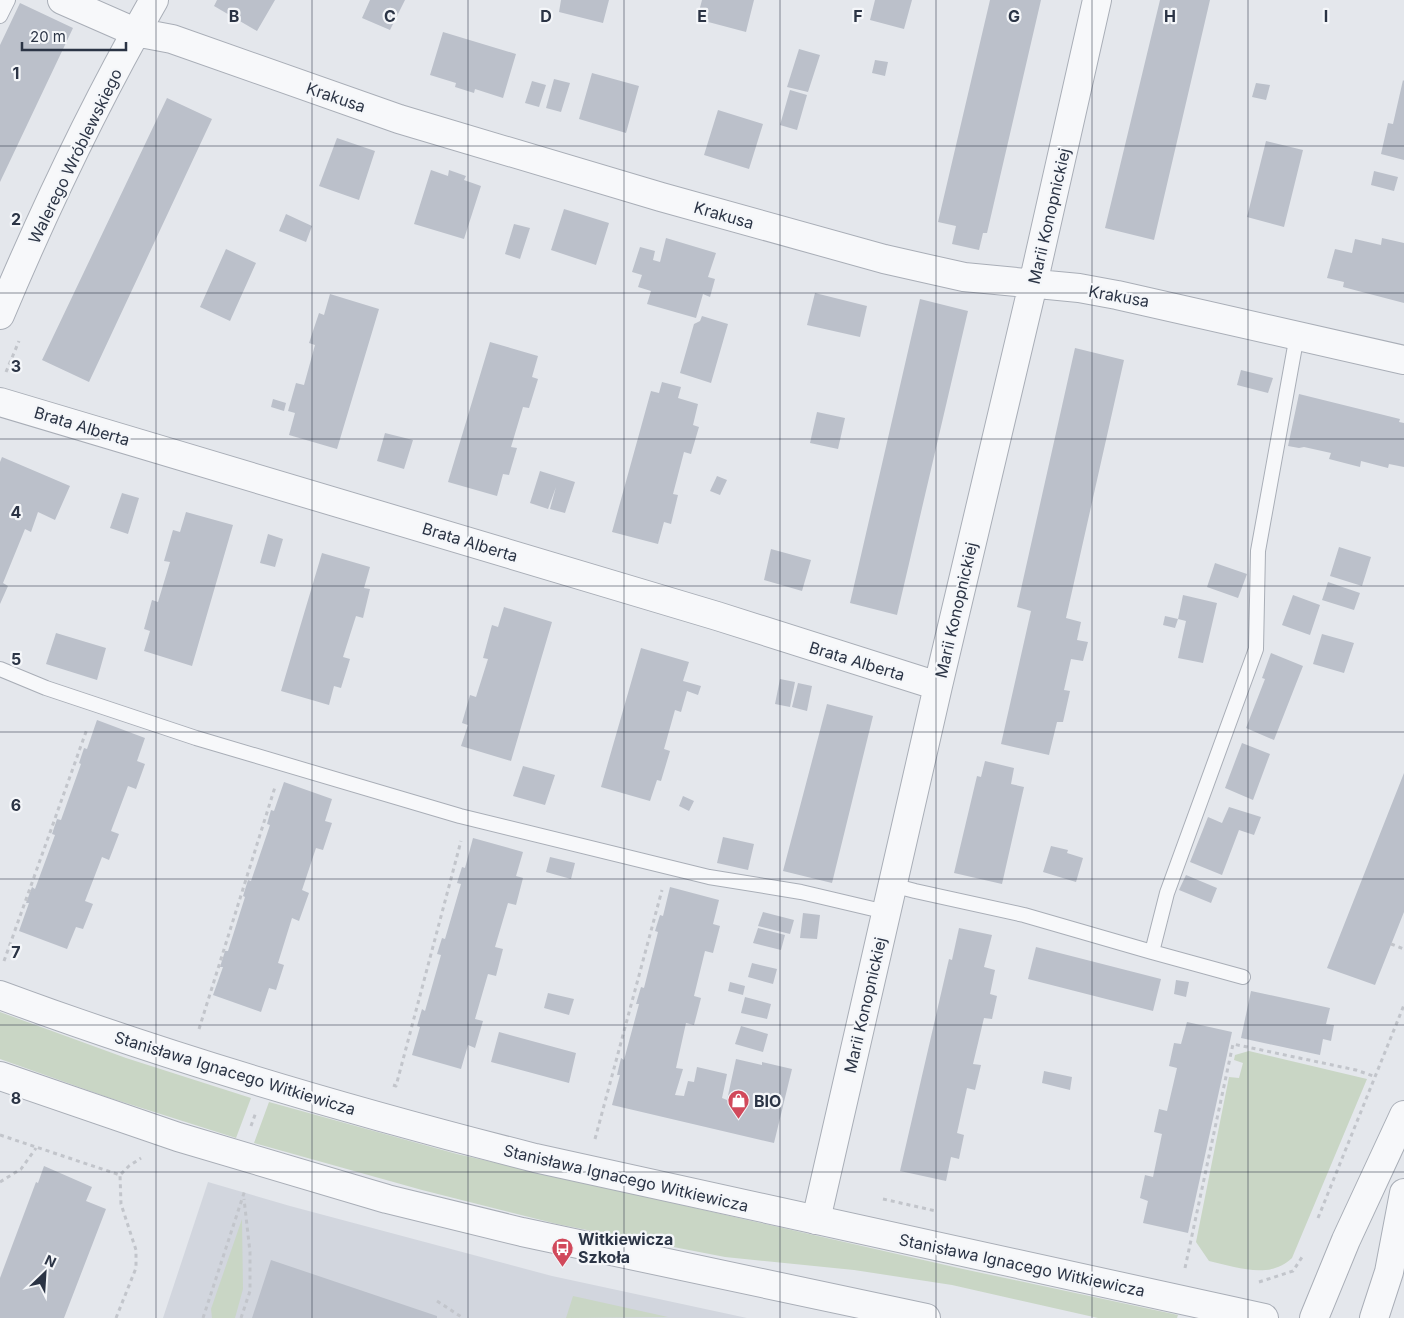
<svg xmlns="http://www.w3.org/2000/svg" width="1404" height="1318" viewBox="0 0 1404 1318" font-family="Inter,sans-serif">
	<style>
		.built { fill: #d2d6de }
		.green { fill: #c9d6c5 }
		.building { fill: #bbc0ca }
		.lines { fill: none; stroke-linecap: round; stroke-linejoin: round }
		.service-casing { stroke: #a9aeb7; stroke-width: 16 }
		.minor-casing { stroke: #a9aeb7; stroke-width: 30 }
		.tertiary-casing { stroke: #a9aeb7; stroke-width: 30 }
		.path { stroke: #c2c5cb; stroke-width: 3; stroke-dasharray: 4 4; stroke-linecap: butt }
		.service { stroke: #f7f8fa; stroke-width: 14 }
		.minor { stroke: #f7f8fa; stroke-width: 28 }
		.tertiary { stroke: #f7f8fa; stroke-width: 28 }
		.grid { fill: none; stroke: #2b3445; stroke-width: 1; stroke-opacity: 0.55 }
		.labels { text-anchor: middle; stroke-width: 4.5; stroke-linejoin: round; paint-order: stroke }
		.street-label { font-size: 16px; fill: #2b3445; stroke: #f4f6f9 }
		.poi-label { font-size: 16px; font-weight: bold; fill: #2b3445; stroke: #f4f6f9; text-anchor: start }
		.grid-label { font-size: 16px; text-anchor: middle; font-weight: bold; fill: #2b3445; stroke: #f4f6f9; stroke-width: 4.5; stroke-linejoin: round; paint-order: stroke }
	</style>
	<rect width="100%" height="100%" fill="#e4e7ec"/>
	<path class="built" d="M 208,1182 L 290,1206 L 552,1276 L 747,1318 L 163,1318 Z"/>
	<path class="green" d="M 0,1012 L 126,1058 L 251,1098 L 236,1138 L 107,1097 L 0,1059 Z
		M 1249,1051 L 1367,1079 L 1292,1258 C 1269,1280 1237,1267 1209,1261 L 1196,1242 L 1229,1077 L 1239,1078 L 1243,1063 L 1234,1060 L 1235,1055 Z
		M 269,1102 L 457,1154 L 963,1269 L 1178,1315 L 1177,1318 L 1098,1318 L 952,1285 L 854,1270 L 725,1257 L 632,1239 L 557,1224 L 422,1190 L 254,1143 Z
		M 242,1219 L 243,1289 L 235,1318 L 212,1318 L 211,1309 Z
		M 573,1296 L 668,1317 L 566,1318 Z"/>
	<path class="building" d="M 217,0 L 275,0 L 257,31 L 214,6 Z
		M 370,0 L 405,0 L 390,30 L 362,18 Z
		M 561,0 L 609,0 L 603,23 L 559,12 Z
		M 702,0 L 754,0 L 746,32 L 697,19 Z
		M 875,0 L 912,0 L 904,29 L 870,20 Z
		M 990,0 L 1041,0 L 987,233 L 983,233 L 979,250 L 952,244 L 956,226 L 938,222 Z
		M 1160,0 L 1210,0 L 1154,240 L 1105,228 Z
		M 20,3 L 73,28 L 0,182 L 0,45 Z
		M 443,32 L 516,54 L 503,98 L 475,89 L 474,93 L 455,87 L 456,83 L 430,75 Z
		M 799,49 L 820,55 L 808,92 L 787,87 Z
		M 875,60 L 888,62 L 885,76 L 872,73 Z
		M 592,73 L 639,86 L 626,133 L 579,119 Z
		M 554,79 L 570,83 L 561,112 L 546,108 Z
		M 1403,80 L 1404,81 L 1404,160 L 1381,154 L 1388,123 L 1393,124 Z
		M 532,81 L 546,85 L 539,107 L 525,103 Z
		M 1256,83 L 1270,85 L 1266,100 L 1252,97 Z
		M 790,90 L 807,95 L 797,130 L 780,125 Z
		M 167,98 L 212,119 L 89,382 L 42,360 Z
		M 718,110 L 763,124 L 749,169 L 704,155 Z
		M 337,138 L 375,151 L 359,200 L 319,186 Z
		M 1266,141 L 1303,150 L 1284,227 L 1247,217 Z
		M 431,170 L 448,176 L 449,170 L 466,176 L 464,180 L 481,186 L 464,239 L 414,224 Z
		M 1374,171 L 1398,177 L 1394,191 L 1371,185 Z
		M 564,209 L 609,223 L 596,265 L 551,250 Z
		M 286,214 L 312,226 L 306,242 L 279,231 Z
		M 514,224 L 530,228 L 520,259 L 505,254 Z
		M 666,238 L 716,253 L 708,277 L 715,279 L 710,297 L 703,294 L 696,318 L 647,304 L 651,291 L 638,287 L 642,275 L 632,272 L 640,247 L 655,251 L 653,260 L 660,262 Z
		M 1382,238 L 1404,243 L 1404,303 L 1343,287 L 1344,282 L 1327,278 L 1335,249 L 1352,253 L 1355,239 L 1381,245 Z
		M 226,249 L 256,263 L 230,321 L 200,307 Z
		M 815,293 L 867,306 L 860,337 L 807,325 Z
		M 330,294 L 379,309 L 337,449 L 289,435 L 295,413 L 288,411 L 296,383 L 304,385 L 315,345 L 309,343 L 319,313 L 324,315 Z
		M 920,299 L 968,311 L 897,615 L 850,603 Z
		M 702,316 L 728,324 L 711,383 L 680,373 L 694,324 L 700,321 Z
		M 490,342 L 538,356 L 532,377 L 538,379 L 529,408 L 523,407 L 511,447 L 517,448 L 509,475 L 503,474 L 497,496 L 448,482 Z
		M 1075,348 L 1124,360 L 1066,618 L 1081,622 L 1077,640 L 1088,642 L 1083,661 L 1071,659 L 1064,690 L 1070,691 L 1063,722 L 1057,722 L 1049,755 L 1001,744 L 1031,611 L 1017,607 Z
		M 1241,370 L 1273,378 L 1268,393 L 1237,385 Z
		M 662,382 L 681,387 L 678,398 L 698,404 L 693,425 L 699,427 L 691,454 L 684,452 L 673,494 L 678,495 L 671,524 L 664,522 L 658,544 L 612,532 L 651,391 L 659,393 Z
		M 1299,394 L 1400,419 L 1399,422 L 1404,423 L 1404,467 L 1389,464 L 1388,468 L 1361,461 L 1360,467 L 1329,459 L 1331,453 L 1304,447 L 1299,448 L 1288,446 Z
		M 273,399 L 286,403 L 284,411 L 271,407 Z
		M 817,412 L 845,418 L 838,449 L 810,443 Z
		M 385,433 L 413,440 L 404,469 L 377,461 Z
		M 2,457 L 70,486 L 55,520 L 38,512 L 31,532 L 25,529 L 3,583 L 8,586 L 0,604 L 0,462 Z
		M 540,471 L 575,482 L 565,513 L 550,509 L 556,487 L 548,509 L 530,503 Z
		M 717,476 L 727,480 L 720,495 L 710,491 Z
		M 122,493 L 139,498 L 128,534 L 110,528 Z
		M 186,512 L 233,525 L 192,666 L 144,651 L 150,631 L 144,629 L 152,600 L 158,602 L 170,562 L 164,561 L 173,530 L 180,532 Z
		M 268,534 L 283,539 L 275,567 L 260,563 Z
		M 1339,547 L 1371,557 L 1362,586 L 1330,576 Z
		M 771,549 L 811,560 L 802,591 L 764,580 Z
		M 322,553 L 370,567 L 364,588 L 370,589 L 363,618 L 356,616 L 343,657 L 350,659 L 341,688 L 334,686 L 329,705 L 281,691 Z
		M 1215,563 L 1247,574 L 1238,598 L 1207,587 Z
		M 1328,582 L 1360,593 L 1354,610 L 1322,600 Z
		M 1183,595 L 1217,603 L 1203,663 L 1178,658 L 1186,621 L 1178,619 Z
		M 1293,595 L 1320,605 L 1310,635 L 1282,625 Z
		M 504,607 L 552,622 L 511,761 L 461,746 L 468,725 L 462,723 L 470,695 L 476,697 L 488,659 L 483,658 L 492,625 L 498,627 Z
		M 1165,616 L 1178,619 L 1175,628 L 1163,625 Z
		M 56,633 L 106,648 L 97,680 L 46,664 Z
		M 1322,634 L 1354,643 L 1344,673 L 1313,664 Z
		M 641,648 L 689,662 L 683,681 L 701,686 L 698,695 L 687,691 L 681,712 L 675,710 L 664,749 L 670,751 L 661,781 L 657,780 L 650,801 L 601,787 Z
		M 1271,653 L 1303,666 L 1274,740 L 1246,728 L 1265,679 L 1262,678 Z
		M 780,679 L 795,682 L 790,707 L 775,704 Z
		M 798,683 L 812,686 L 807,711 L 792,707 Z
		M 827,704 L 873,716 L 832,883 L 783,871 Z
		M 97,720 L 145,738 L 137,761 L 145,764 L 136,789 L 128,786 L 111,831 L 119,834 L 109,860 L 102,857 L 85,901 L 93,904 L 83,929 L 76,927 L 67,949 L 19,931 L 29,903 L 26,903 L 32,887 L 35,889 L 55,835 L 52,834 L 57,819 L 61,820 L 81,764 L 79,763 L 84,748 L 87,749 Z
		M 1242,743 L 1270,754 L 1253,800 L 1225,788 Z
		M 985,761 L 1014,768 L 1011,784 L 1024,787 L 1002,884 L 954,873 L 977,776 L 981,777 Z
		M 523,766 L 555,775 L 545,805 L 513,796 Z
		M 1404,773 L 1404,912 L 1375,985 L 1327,968 Z
		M 284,782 L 332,799 L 325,821 L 332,823 L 323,850 L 316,848 L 302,890 L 309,893 L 299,921 L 292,918 L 278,963 L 284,965 L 276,990 L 269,988 L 261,1012 L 213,995 L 223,967 L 220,967 L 225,951 L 228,951 L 245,897 L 243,896 L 248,880 L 251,881 L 270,825 L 267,824 L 271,810 L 274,811 Z
		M 683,796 L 694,801 L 689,811 L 679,806 Z
		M 1229,807 L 1261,817 L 1254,835 L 1239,830 L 1222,875 L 1190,862 L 1208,817 L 1222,823 Z
		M 723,837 L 754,844 L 748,870 L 717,863 Z
		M 473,838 L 523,852 L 516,876 L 523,878 L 516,905 L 508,903 L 495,947 L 503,949 L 496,976 L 488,974 L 475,1019 L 483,1021 L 475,1048 L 468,1045 L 461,1069 L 412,1055 L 420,1027 L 417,1026 L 422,1009 L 425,1011 L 441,955 L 437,954 L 442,938 L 445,939 L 461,884 L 457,883 L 462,867 L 465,868 Z
		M 1051,846 L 1068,850 L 1067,853 L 1083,858 L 1076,882 L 1043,872 Z
		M 550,857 L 575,863 L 571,879 L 546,872 Z
		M 1186,875 L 1217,888 L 1211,903 L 1179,890 Z
		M 670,887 L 719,900 L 713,924 L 720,926 L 713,953 L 705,951 L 694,996 L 701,998 L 694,1025 L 686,1023 L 676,1068 L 683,1069 L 675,1095 L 684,1096 L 688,1081 L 694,1082 L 697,1067 L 727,1074 L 722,1098 L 727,1100 L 736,1059 L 762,1065 L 762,1062 L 792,1069 L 774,1143 L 612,1105 L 620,1075 L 617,1075 L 621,1058 L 624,1060 L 639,1004 L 636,1004 L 641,987 L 644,988 L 658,932 L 655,931 L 660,915 L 663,916 Z
		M 763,912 L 794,920 L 790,934 L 758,926 Z
		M 803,913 L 820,915 L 817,939 L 800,938 Z
		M 758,928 L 785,935 L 781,950 L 753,943 Z
		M 959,928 L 992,935 L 984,967 L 995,970 L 990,994 L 997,996 L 992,1019 L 984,1018 L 973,1064 L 981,1065 L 975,1090 L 967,1088 L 957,1133 L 964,1135 L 959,1159 L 951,1157 L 946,1181 L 900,1171 L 949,959 L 952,960 Z
		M 1036,947 L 1161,979 L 1153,1011 L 1028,979 Z
		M 752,963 L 777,969 L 773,984 L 748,977 Z
		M 1176,980 L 1189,982 L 1186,997 L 1174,994 Z
		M 730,982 L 745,986 L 743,995 L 728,991 Z
		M 1251,991 L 1330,1008 L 1326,1024 L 1334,1025 L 1331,1041 L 1323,1039 L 1320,1055 L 1241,1038 Z
		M 548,993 L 574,999 L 569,1015 L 544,1008 Z
		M 745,997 L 771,1004 L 767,1019 L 741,1013 Z
		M 1187,1022 L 1232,1032 L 1188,1233 L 1143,1223 L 1148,1201 L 1140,1198 L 1145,1175 L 1153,1177 L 1162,1134 L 1154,1132 L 1159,1109 L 1167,1111 L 1177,1068 L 1169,1066 L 1174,1043 L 1181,1044 Z
		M 741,1026 L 768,1034 L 763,1052 L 735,1044 Z
		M 499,1032 L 576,1053 L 569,1083 L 491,1062 Z
		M 1044,1071 L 1072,1077 L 1070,1090 L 1042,1083 Z
		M 44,1166 L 92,1187 L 86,1201 L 106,1209 L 64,1318 L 0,1318 L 0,1278 L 36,1182 L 38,1183 Z
		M 271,1260 L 437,1316 L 437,1318 L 252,1318 Z"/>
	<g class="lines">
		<defs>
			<path id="service" d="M 0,16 L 8,0
				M 0,669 L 46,688 L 196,738 L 460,816 L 709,877 L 801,892 L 886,912
				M 892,885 L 915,891 L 1024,915 L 1152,952 L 1167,893 L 1256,649 L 1258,551 L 1297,335
				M 1152,952 L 1243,977"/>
			<path id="minor" d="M 62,0 L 135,32 L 172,39 L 399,119 L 661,197 L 884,259 L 964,277 L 1079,288 L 1117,295 L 1404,360
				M 0,315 C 45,208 96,101 154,0
				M 0,402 L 717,616 L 938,686
				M 816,1220 L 938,686 L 1033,284 L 1097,0"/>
			<path id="tertiary" d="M 0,995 C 175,1060 354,1112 535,1158 L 1264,1318
				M 0,1076 L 178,1137 L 387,1199 L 522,1232 L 926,1318
				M 1314,1318 L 1346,1240 L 1404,1115
				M 1374,1318 L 1389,1272 L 1404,1193"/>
		</defs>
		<use href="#service" class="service-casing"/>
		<use href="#minor" class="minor-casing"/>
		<use href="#tertiary" class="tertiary-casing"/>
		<path class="path" d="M 6,372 L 19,341
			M 1391,944 L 1404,949
			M 4,961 L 87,729
			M 199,1029 L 275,787
			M 393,1085 L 396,1086 L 461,841
			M 251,1126 L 256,1112
			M 0,1135 L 120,1175 L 129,1166 L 141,1158
			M 595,1139 L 662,890
			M 0,1182 L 21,1169 L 36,1148
			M 883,1199 L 936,1211
			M 1318,1218 L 1404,1005
			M 1185,1268 L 1233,1044 L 1356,1070 L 1376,1077
			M 1259,1282 L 1293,1271 L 1304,1254
			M 437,1301 L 463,1318
			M 116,1318 L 136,1268 L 136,1250 L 121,1204 L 120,1175
			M 203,1318 L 245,1190
			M 241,1318 L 250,1291 L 250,1252 L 244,1199"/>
		<use href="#service" class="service"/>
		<use href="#minor" class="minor"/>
		<use href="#tertiary" class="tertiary"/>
	</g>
	<path class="grid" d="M 156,0 L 156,1318M 312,0 L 312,1318M 468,0 L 468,1318M 624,0 L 624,1318M 780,0 L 780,1318M 936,0 L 936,1318M 1092,0 L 1092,1318M 1248,0 L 1248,1318M 0,146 L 1404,146M 0,293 L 1404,293M 0,439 L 1404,439M 0,586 L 1404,586M 0,732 L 1404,732M 0,879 L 1404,879M 0,1025 L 1404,1025M 0,1172 L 1404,1172"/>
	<defs>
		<symbol id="shop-pin" viewBox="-11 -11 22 30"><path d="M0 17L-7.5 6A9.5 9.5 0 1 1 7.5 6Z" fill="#d1495b" stroke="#f4f6f9"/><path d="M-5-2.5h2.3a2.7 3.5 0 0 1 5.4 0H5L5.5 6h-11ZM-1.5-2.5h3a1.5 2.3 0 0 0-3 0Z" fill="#fff"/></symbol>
		<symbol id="bus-pin" viewBox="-11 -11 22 30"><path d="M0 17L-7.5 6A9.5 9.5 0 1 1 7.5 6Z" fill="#d1495b" stroke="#f4f6f9"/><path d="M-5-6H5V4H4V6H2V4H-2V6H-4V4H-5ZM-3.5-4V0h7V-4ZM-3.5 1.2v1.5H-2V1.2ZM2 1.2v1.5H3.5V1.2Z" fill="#fff"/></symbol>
	</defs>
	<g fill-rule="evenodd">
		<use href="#shop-pin" x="726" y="1088" width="25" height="34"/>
		<use href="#bus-pin" x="550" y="1236" width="25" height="34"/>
	</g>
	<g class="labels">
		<g class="street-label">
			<text transform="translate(336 97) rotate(19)" y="6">Krakusa</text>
			<text transform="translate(75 156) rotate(-64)" y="6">Walerego Wróblewskiego</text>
			<text transform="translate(724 215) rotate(16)" y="6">Krakusa</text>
			<text transform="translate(1049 216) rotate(-77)" y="6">Marii Konopnickiej</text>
			<text transform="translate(1119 296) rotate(10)" y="6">Krakusa</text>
			<text transform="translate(82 426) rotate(17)" y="6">Brata Alberta</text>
			<text transform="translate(470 542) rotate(17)" y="6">Brata Alberta</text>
			<text transform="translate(956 610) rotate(-77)" y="6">Marii Konopnickiej</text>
			<text transform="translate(857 661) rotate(17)" y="6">Brata Alberta</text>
			<text transform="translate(865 1005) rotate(-77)" y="6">Marii Konopnickiej</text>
			<text transform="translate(235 1073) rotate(17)" y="6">Stanisława Ignacego Witkiewicza</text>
			<text transform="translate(626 1178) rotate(13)" y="6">Stanisława Ignacego Witkiewicza</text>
			<text transform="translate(1022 1265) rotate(12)" y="6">Stanisława Ignacego Witkiewicza</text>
		</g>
		<g class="poi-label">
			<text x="754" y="1107">BIO</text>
			<text x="578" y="1245">Witkiewicza<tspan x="578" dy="18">Szkoła</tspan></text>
		</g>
	</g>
	<g class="grid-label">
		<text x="234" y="22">B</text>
		<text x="390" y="22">C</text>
		<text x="546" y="22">D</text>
		<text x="702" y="22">E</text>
		<text x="858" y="22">F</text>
		<text x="1014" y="22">G</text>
		<text x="1170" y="22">H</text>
		<text x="1326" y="22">I</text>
		<text x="16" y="79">1</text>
		<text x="16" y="225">2</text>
		<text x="16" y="372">3</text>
		<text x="16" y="518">4</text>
		<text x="16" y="665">5</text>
		<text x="16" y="811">6</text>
		<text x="16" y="958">7</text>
		<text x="16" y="1104">8</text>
	</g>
	<g transform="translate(45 1273) rotate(25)" stroke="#f4f6f9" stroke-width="4" paint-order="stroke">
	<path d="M0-4L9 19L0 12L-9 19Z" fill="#2b3445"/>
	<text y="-8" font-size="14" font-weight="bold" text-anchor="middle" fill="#2b3445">N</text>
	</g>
	<path d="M22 42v8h104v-8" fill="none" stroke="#2b3445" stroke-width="2.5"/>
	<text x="30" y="42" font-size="15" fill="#2b3445" stroke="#f4f6f9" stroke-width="4" paint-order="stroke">20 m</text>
</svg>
